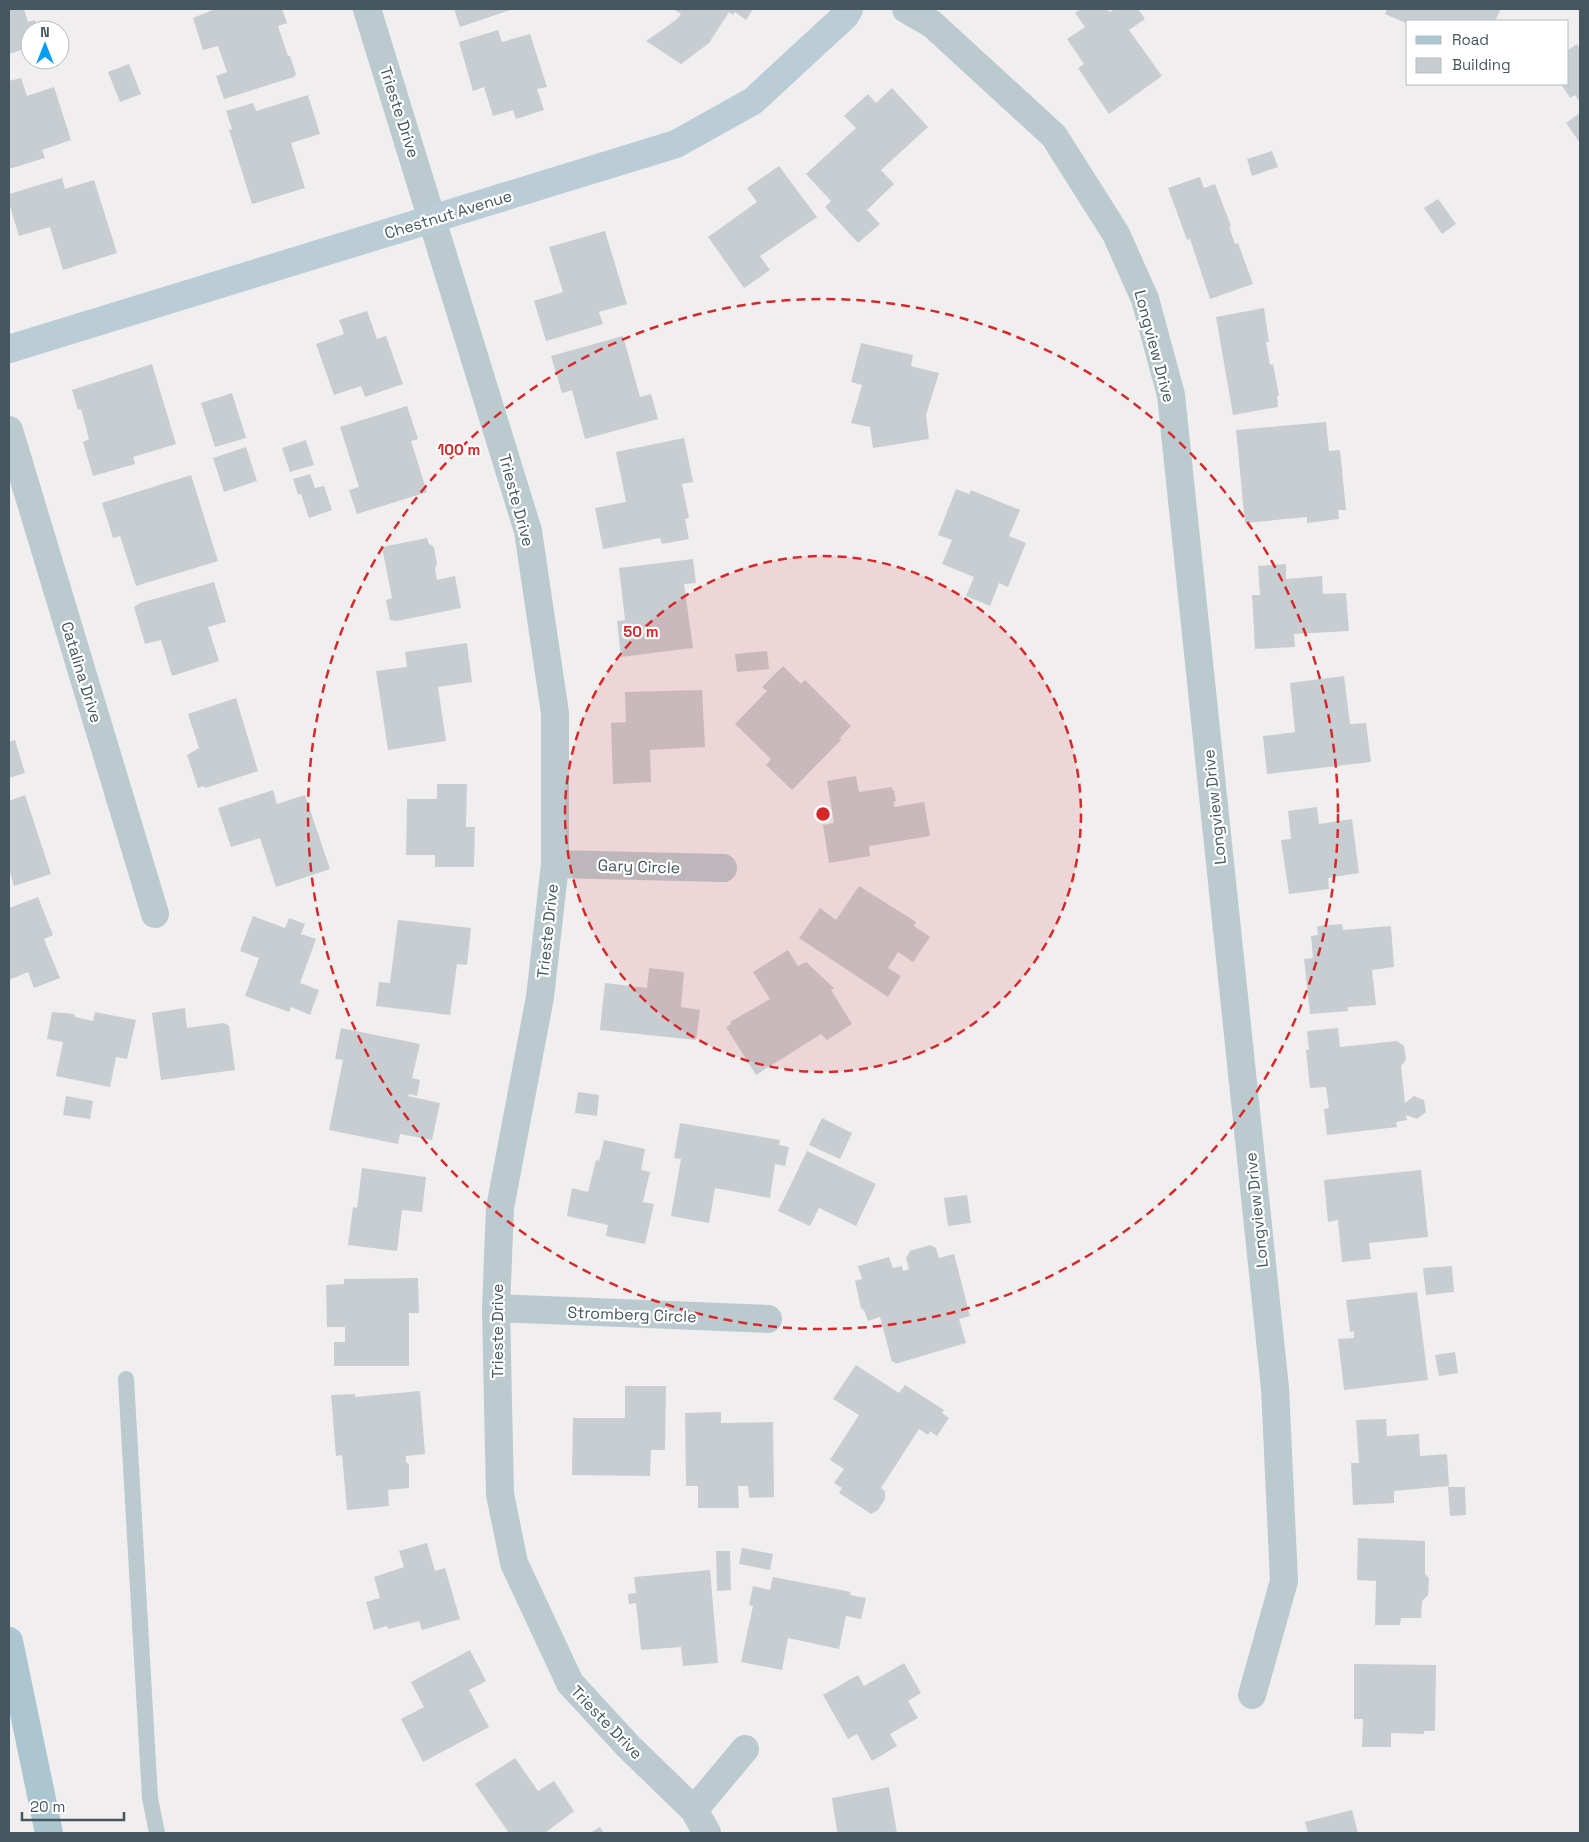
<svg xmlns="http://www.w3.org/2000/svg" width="1589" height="1842" viewBox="0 0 1589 1842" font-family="'Space Grotesk',sans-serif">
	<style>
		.building { fill: #c8cdd2 }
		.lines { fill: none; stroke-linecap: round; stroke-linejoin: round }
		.lane { stroke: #bacacf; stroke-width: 16 }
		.street { stroke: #bacacf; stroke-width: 28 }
		.secondary { stroke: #baccd5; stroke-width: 28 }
		.primary { stroke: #abc6d0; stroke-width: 28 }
		.ring { fill: none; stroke: #d62828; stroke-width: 2.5; stroke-dasharray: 9 6 }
		.labels { text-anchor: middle; stroke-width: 4.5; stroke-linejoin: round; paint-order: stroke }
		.street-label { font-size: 16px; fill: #44575e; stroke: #fff }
		.centre { fill: #d62828; stroke: #fff; stroke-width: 2.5 }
		.ring-label { font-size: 15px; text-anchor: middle; font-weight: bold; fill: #d62828; stroke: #fff; stroke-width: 4.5; stroke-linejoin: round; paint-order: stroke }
	</style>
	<rect width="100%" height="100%" fill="#f1eeef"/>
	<path class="building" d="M 9,9 L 24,9 L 28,22 L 35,20 L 38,30 L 30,30 L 30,47 L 9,54 Z
		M 215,9 L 282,9 L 287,23 L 278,26 L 288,56 L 290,56 L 296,74 L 294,77 L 224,99 L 216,76 L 227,72 L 218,46 L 203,50 L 193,18 Z
		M 454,9 L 513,9 L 460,27 Z
		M 673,9 L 753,9 L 746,20 L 735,12 L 733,15 L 729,12 L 709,43 L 681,64 L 646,41 L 676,20 L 681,14 Z
		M 1081,9 L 1107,9 L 1110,12 L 1115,9 L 1138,9 L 1145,19 L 1129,30 L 1162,76 L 1109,114 L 1078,68 L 1084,64 L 1067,39 L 1085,27 L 1075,13 Z
		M 1387,9 L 1501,9 L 1495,21 L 1408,21 L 1408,24 L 1385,14 Z
		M 498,30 L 502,42 L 530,34 L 547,87 L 537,89 L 544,110 L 516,119 L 513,110 L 493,116 L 484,87 L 473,91 L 459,42 Z
		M 1577,44 L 1580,49 L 1580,102 L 1575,95 L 1570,98 L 1561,84 L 1568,84 L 1568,50 Z
		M 129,64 L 141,94 L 120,102 L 108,72 Z
		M 21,78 L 27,96 L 54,87 L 71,140 L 42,150 L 45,158 L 9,169 L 9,81 Z
		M 892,88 L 928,127 L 881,170 L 894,184 L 867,210 L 880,224 L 858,243 L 825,207 L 831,201 L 806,174 L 856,128 L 844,116 L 868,94 L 876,103 Z
		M 308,95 L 320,134 L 291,143 L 305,188 L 252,204 L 229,130 L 232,129 L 226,111 L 253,103 L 256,111 Z
		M 1580,113 L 1580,143 L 1566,123 Z
		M 1272,151 L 1278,167 L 1252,176 L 1247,159 Z
		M 779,166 L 817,217 L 760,256 L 770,270 L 744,288 L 708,237 L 757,202 L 747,188 Z
		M 1200,177 L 1204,188 L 1215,184 L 1231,226 L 1229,227 L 1235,244 L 1238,243 L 1253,284 L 1210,299 L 1190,239 L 1187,240 L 1168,188 Z
		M 62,178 L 65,189 L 94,180 L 117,253 L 63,270 L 50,227 L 19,236 L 9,203 L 9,194 Z
		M 1438,199 L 1456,224 L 1442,234 L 1424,208 Z
		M 605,231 L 627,304 L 599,312 L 603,324 L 546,341 L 534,301 L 563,292 L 549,247 Z
		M 1264,308 L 1269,342 L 1266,342 L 1270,365 L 1273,364 L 1279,396 L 1277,396 L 1278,407 L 1233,415 L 1216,317 Z
		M 367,311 L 377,339 L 386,336 L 403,384 L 365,397 L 361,386 L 334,395 L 316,344 L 344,334 L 339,320 Z
		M 623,336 L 640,397 L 651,394 L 658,419 L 585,439 L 572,390 L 562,393 L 551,356 Z
		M 861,343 L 913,355 L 911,366 L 939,373 L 926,415 L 929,439 L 873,448 L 870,427 L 851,423 L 862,385 L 851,382 Z
		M 152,364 L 176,444 L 133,457 L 135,464 L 93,476 L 83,442 L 89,439 L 81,409 L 78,410 L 72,390 Z
		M 232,393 L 246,438 L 215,447 L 201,403 Z
		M 407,406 L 418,439 L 411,441 L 427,492 L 357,514 L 349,490 L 359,487 L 340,427 Z
		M 1326,422 L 1329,451 L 1340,450 L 1346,510 L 1338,510 L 1339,519 L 1307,523 L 1307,517 L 1245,523 L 1236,430 Z
		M 684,438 L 693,482 L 682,484 L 689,518 L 685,519 L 689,539 L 662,544 L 660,538 L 603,549 L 595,508 L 626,502 L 616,452 Z
		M 306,440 L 314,465 L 290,472 L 282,448 Z
		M 246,447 L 257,481 L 224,492 L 213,458 Z
		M 310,474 L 315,488 L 324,486 L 332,510 L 309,518 L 301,494 L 298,495 L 293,479 Z
		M 191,475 L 218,561 L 136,586 L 120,536 L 113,538 L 102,503 Z
		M 956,489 L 969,494 L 971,490 L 1020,510 L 1009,536 L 1026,543 L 1008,587 L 999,583 L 990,606 L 966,596 L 974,577 L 942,564 L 952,540 L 938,535 Z
		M 427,538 L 429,544 L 434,547 L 437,564 L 435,568 L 437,580 L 455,576 L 461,608 L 397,621 L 390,620 L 386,600 L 392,598 L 382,547 Z
		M 693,559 L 696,583 L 684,584 L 693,648 L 621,657 L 617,621 L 625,620 L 619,568 Z
		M 1286,564 L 1286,579 L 1322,576 L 1323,594 L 1346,593 L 1349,631 L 1294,634 L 1295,647 L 1255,649 L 1252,595 L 1260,595 L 1258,566 Z
		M 214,582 L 226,622 L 208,627 L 219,661 L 172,676 L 161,640 L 145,644 L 134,607 L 140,603 Z
		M 467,643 L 472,682 L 438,687 L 446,741 L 388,750 L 376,671 L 407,667 L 405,652 Z
		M 767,651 L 769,669 L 737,672 L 735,654 Z
		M 783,666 L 801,684 L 805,680 L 851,726 L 840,738 L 841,740 L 792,790 L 766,765 L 771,759 L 735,724 L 767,691 L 762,687 Z
		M 1344,676 L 1350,724 L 1366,723 L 1371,762 L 1267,774 L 1263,736 L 1295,732 L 1290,683 Z
		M 702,690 L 705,747 L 650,750 L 651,782 L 613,784 L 611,723 L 626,722 L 625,692 Z
		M 236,698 L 258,771 L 205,788 L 204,786 L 198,788 L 187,755 L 199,748 L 188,714 Z
		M 15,740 L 25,773 L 9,778 L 9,742 Z
		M 856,776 L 859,792 L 892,787 L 892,790 L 894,790 L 896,801 L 894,802 L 894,807 L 924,802 L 930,836 L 869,846 L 870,856 L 829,863 L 823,825 L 834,823 L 827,781 Z
		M 437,784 L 467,784 L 466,827 L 475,827 L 474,867 L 435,867 L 435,855 L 406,855 L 407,799 L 437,799 Z
		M 273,790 L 277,804 L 305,795 L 330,869 L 276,887 L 260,838 L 231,847 L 218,808 Z
		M 25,795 L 51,874 L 14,886 L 9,869 L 9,801 Z
		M 1317,807 L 1319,824 L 1352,819 L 1359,873 L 1328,878 L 1329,889 L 1289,894 L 1281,840 L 1291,839 L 1288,811 Z
		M 859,886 L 916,922 L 914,926 L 930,937 L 913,962 L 898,952 L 888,968 L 901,976 L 888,997 L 799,938 L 820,908 L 836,920 Z
		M 38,897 L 53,935 L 44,939 L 60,978 L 34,988 L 28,972 L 9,980 L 9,908 Z
		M 253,916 L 285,928 L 289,918 L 305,924 L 301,934 L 316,939 L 300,983 L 319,990 L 310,1015 L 291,1007 L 289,1012 L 245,996 L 259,958 L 240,951 Z
		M 398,920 L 471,928 L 467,965 L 457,964 L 450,1015 L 376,1006 L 379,982 L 390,983 Z
		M 1342,924 L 1343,930 L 1391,926 L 1394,967 L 1372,970 L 1376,1005 L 1348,1007 L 1348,1011 L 1310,1014 L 1304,959 L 1313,958 L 1311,936 L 1318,935 L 1317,926 Z
		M 788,950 L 798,966 L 806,962 L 834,988 L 831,990 L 852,1024 L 827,1040 L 821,1034 L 756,1075 L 726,1027 L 731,1024 L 730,1022 L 770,999 L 753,972 Z
		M 649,968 L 684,972 L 681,1007 L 700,1010 L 696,1040 L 600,1030 L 605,983 L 647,988 Z
		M 185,1008 L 187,1028 L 224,1023 L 229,1026 L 235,1070 L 161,1080 L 152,1013 Z
		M 52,1012 L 74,1014 L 75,1017 L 93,1021 L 95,1012 L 136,1020 L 127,1059 L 116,1057 L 110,1087 L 56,1076 L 63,1042 L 47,1039 Z
		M 341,1028 L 420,1044 L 412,1078 L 420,1080 L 417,1096 L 409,1094 L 408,1096 L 440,1103 L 432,1140 L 400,1134 L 398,1144 L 329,1130 L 343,1060 L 335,1059 Z
		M 1338,1028 L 1340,1047 L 1397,1041 L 1404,1046 L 1406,1060 L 1401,1066 L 1405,1103 L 1414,1096 L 1424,1100 L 1426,1112 L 1417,1119 L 1406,1115 L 1407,1120 L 1396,1122 L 1397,1127 L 1327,1135 L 1324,1109 L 1329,1108 L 1326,1087 L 1310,1088 L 1306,1050 L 1309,1050 L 1307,1031 Z
		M 578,1092 L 599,1095 L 597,1116 L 575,1113 Z
		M 66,1096 L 93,1101 L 90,1119 L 63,1115 Z
		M 822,1118 L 852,1133 L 840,1159 L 809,1145 Z
		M 680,1123 L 780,1140 L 779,1145 L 789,1147 L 785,1166 L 775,1164 L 770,1198 L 715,1188 L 709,1223 L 671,1216 L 681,1159 L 674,1158 Z
		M 604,1140 L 645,1149 L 641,1170 L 650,1172 L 643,1202 L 654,1204 L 645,1244 L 606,1236 L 608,1225 L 567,1216 L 572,1188 L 588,1192 L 596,1160 L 599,1161 Z
		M 807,1151 L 876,1184 L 856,1226 L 819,1208 L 810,1226 L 778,1211 Z
		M 362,1168 L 426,1177 L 422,1212 L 402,1210 L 397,1251 L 348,1245 L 353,1207 L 357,1208 Z
		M 1421,1170 L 1428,1237 L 1369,1243 L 1371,1259 L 1342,1262 L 1338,1220 L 1328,1222 L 1324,1180 Z
		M 967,1195 L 971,1223 L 948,1226 L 944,1198 Z
		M 930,1245 L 936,1248 L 939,1258 L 954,1254 L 970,1316 L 959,1319 L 966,1343 L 895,1364 L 895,1362 L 892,1362 L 880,1317 L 868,1321 L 864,1310 L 861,1308 L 855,1281 L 862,1279 L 858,1266 L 889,1257 L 893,1268 L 902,1266 L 903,1271 L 909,1269 L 906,1258 L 910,1251 Z
		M 1452,1266 L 1454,1292 L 1426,1295 L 1423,1268 Z
		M 418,1278 L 419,1313 L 409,1313 L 409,1366 L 334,1366 L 334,1342 L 345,1342 L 345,1327 L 327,1327 L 326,1285 L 344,1284 L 344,1279 Z
		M 1417,1292 L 1428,1380 L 1344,1390 L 1338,1339 L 1354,1338 L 1354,1331 L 1350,1332 L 1346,1300 Z
		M 1455,1352 L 1458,1373 L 1439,1376 L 1435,1355 Z
		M 856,1365 L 899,1393 L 905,1385 L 944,1410 L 942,1413 L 949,1418 L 937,1436 L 930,1431 L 928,1435 L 919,1429 L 881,1488 L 885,1491 L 885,1499 L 878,1510 L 871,1514 L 839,1493 L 842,1488 L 834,1483 L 844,1469 L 830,1460 L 859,1415 L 833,1399 Z
		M 625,1386 L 666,1386 L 665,1450 L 651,1450 L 650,1476 L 572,1475 L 573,1418 L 625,1418 Z
		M 420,1391 L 425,1454 L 406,1456 L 406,1462 L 409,1464 L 409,1488 L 388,1490 L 389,1506 L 347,1510 L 342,1455 L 336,1456 L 331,1395 L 355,1394 L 355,1397 Z
		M 721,1412 L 721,1423 L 773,1422 L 774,1497 L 749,1498 L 748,1486 L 738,1486 L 739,1508 L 698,1508 L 698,1486 L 686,1486 L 685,1413 Z
		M 1386,1419 L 1387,1436 L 1419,1434 L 1420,1456 L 1447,1454 L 1449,1486 L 1394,1491 L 1394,1503 L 1353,1505 L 1351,1463 L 1359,1463 L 1356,1420 Z
		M 1448,1487 L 1465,1487 L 1466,1515 L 1450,1516 Z
		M 1358,1538 L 1425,1541 L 1425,1574 L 1429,1578 L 1428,1595 L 1422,1601 L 1421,1618 L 1401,1618 L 1400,1625 L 1375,1625 L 1376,1581 L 1357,1580 Z
		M 427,1543 L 435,1571 L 445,1568 L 460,1619 L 422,1630 L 419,1621 L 388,1629 L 387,1626 L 374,1630 L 366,1602 L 380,1598 L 374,1577 L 404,1567 L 399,1551 Z
		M 742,1548 L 773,1554 L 770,1570 L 739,1564 Z
		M 716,1551 L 730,1551 L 731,1590 L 717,1591 Z
		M 710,1570 L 718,1663 L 683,1666 L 681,1647 L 641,1650 L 636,1603 L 629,1604 L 628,1594 L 636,1593 L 634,1577 Z
		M 773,1577 L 851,1592 L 850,1595 L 866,1598 L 861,1619 L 846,1616 L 839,1649 L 788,1638 L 782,1670 L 741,1662 L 753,1606 L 749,1605 L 753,1586 L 770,1590 Z
		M 470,1650 L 486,1681 L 469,1690 L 489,1727 L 423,1762 L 401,1719 L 424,1707 L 411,1682 Z
		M 904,1663 L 921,1693 L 908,1701 L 918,1718 L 890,1734 L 897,1746 L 872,1761 L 857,1734 L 848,1739 L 823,1695 L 858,1675 L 864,1686 Z
		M 1354,1664 L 1436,1665 L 1435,1731 L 1424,1731 L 1424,1734 L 1391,1733 L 1391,1747 L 1362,1747 L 1363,1719 L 1354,1719 Z
		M 515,1758 L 538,1791 L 554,1781 L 574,1811 L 545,1833 L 509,1833 L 475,1784 Z
		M 889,1787 L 897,1833 L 840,1833 L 837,1831 L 832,1798 Z
		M 1352,1810 L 1358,1833 L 1308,1833 L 1305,1822 Z
		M 600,1827 L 604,1833 L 590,1833 Z"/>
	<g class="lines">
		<path class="lane" d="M 126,1379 L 150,1798 L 157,1833"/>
		<path class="street" d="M 367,9 L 528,531 L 555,713 L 555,864 L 540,997 L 500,1208 L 496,1308 L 500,1494 L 514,1563 L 570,1683 L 629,1747 L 694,1810 L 707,1833
			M 906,9 L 932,24 L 1054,136 L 1116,234 L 1145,299 L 1171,395 L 1275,1388 L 1284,1581 L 1252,1695
			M 9,430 L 155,914
			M 555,864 L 723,868
			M 496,1308 L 768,1319
			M 694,1810 L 745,1749"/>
		<path class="secondary" d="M 9,349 L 676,144 L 753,101 L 845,16 L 849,9"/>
		<path class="primary" d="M 9,1641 L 49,1833"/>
	</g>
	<circle cx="823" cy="814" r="258" fill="#d62828" fill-opacity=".12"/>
	<g class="ring">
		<circle cx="823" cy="814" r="258"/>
		<circle cx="823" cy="814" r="515"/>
	</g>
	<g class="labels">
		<g class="street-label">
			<text transform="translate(400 112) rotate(72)" y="6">Trieste Drive</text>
			<text transform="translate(448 214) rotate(-17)" y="6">Chestnut Avenue</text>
			<text transform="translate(1155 346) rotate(75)" y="6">Longview Drive</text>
			<text transform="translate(517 500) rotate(75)" y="6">Trieste Drive</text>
			<text transform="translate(82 672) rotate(73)" y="6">Catalina Drive</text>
			<text transform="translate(1214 807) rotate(-96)" y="6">Longview Drive</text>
			<text transform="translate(639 866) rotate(2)" y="6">Gary Circle</text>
			<text transform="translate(547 931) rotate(-84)" y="6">Trieste Drive</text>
			<text transform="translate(1256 1210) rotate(-96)" y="6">Longview Drive</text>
			<text transform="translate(632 1314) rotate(2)" y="6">Stromberg Circle</text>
			<text transform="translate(497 1331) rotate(-90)" y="6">Trieste Drive</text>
			<text transform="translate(607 1722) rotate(46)" y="6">Trieste Drive</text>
		</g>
	</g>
	<circle cx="823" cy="814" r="8" class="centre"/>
	<g class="ring-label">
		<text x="459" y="455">100 m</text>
		<text x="641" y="637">50 m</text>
	</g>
	<rect width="1589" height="1842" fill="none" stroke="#44575e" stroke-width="20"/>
	<rect x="1406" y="20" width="162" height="65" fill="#ffffff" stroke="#b4bcbf"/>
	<rect x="1416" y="36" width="25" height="8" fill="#abc6d0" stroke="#b4bcbf"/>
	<text x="1452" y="45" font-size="15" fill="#44575e">Road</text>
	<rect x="1416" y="58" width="25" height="15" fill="#c8cdd2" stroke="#b4bcbf"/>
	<text x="1452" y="70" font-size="15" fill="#44575e">Building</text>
	<g transform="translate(45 45)"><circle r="24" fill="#ffffff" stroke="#b4bcbf"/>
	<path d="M0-4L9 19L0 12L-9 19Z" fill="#069ef4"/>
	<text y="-8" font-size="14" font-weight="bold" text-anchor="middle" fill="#44575e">N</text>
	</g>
	<path d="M22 1812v8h102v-8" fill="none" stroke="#44575e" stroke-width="2.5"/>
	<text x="30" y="1812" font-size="15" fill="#44575e" stroke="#ffffff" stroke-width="4" paint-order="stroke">20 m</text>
</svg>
